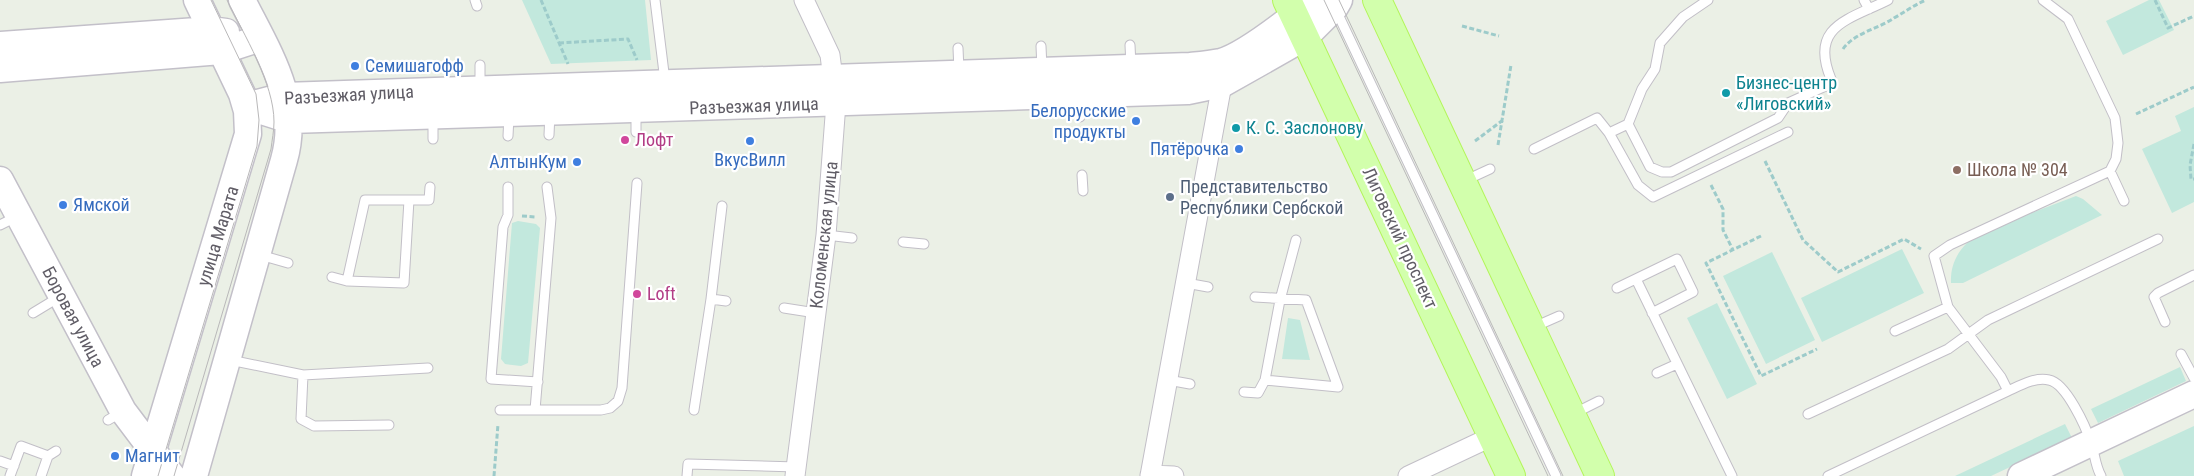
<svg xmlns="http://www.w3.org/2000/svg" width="2194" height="476" viewBox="0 0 2194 476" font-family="'Roboto Condensed',sans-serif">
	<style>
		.green { fill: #c2e8dd }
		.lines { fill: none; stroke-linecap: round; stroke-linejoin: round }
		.lane-casing { stroke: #c2bfc7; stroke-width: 11 }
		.street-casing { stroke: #c2bfc7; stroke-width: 21 }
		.secondary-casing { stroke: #c3c0c9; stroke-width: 29 }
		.primary-casing { stroke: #b3f55a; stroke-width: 30 }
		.path { stroke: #9dcbca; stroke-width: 3; stroke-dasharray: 5 2.5; stroke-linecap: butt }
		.lane { stroke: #fff; stroke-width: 9 }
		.street { stroke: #fff; stroke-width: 19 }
		.secondary { stroke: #fff; stroke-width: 26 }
		.primary { stroke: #d2ffac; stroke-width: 28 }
		.tram { stroke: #b9b8b9; stroke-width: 1 }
		.shop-dot { fill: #3f7fe0; stroke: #fff; stroke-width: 2 }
		.culture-dot { fill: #0f9aa8; stroke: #fff; stroke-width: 2 }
		.hotel-dot { fill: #d1479c; stroke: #fff; stroke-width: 2 }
		.education-dot { fill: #8d6e63; stroke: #fff; stroke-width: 2 }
		.service-dot { fill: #5c6f8a; stroke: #fff; stroke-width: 2 }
		.labels { text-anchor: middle; stroke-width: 4.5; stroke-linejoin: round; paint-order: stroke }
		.shop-label { font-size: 18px; fill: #366cbe; stroke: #fff; text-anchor: start }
		.culture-label { font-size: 18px; fill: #0d838f; stroke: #fff; text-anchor: start }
		.street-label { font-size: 18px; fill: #605d66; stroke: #fff }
		.hotel-label { font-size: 18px; fill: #b23c85; stroke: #fff; text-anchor: start }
		.education-label { font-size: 18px; fill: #785e54; stroke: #fff; text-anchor: start }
		.service-label { font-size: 18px; fill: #4e5e75; stroke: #fff; text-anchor: start }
	</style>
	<rect width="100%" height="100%" fill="#ebf0e6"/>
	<path class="green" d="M 522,0 L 645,0 L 651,60 L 551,64 Z
		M 2149,0 L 2159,0 L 2174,30 L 2123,55 L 2106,21 Z
		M 2194,107 L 2194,202 L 2172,213 L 2142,149 L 2181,131 L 2175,116 Z
		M 2076,196 L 2083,199 L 2102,215 L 1963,283 L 1951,283 C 1950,260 1962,244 1981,232 Z
		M 518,221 L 536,224 L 540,228 L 528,363 L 521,366 L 505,364 L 501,359 L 512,223 Z
		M 1902,249 L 1924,293 L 1822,342 L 1801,298 Z
		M 1772,252 L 1815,340 L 1766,364 L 1723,276 Z
		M 1717,303 L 1757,384 L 1727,399 L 1687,318 Z
		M 1288,318 L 1300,320 L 1310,360 L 1282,359 Z
		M 2180,367 L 2186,381 L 2098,423 L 2091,409 Z
		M 2065,424 L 2072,438 L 1991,476 L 1955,476 Z
		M 2194,426 L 2194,476 L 2124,476 L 2118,461 Z"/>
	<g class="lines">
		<defs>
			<path id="lane" d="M 475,0 L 477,6
				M 655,0 L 665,81
				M 1864,0 L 1869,9
				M 1336,10 L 1556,476
				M 1130,45 L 1131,66
				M 1041,46 L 1042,69
				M 958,48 L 959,71
				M 480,65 L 480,87
				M 1079,96 L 1080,117
				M 636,112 L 636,132
				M 1628,124 L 1650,167 L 1662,172 L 1671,172 L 1778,118 L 1788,103 L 1828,85 L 1831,79 C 1809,26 1848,20 1888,0
				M 1609,133 L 1638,185 L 1653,197 L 1788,132
				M 549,135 L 550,113
				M 508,136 L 509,116
				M 433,139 L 433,116
				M 1534,149 L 1597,118 L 1609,133 L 1628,124 L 1642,89 L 1655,69 L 1660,43 L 1683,17 L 1708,0
				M 2110,171 L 2124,201
				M 1082,175 L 1083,191
				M 1464,181 L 1490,169
				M 508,187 L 508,215 L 503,227 L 491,379 L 538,382
				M 409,200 L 429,200 L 430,187
				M 722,206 L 711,299 L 726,301
				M 0,225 L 18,216
				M 826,235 L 852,238
				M 903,242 L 924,244
				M 260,255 L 288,263
				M 332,277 L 347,281 L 404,283 L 409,200 L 365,200 L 347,281
				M 1636,279 L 1732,476
				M 1186,283 L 1208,287
				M 1617,288 L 1677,259 L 1693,292 L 1652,313
				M 1255,297 L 1306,300 L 1338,387 L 1265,380
				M 1948,307 L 1934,256 L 1950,245 L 2110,171 L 2116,159 L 2118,143 L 2115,118 L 2068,19 L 2043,0
				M 784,308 L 816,313
				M 33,313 L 61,296
				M 2165,322 L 2154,297 L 2158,293 L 2194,275
				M 1534,327 L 1559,316
				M 1895,331 L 1948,307 L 2001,377 L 2008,391
				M 2181,354 L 2194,378
				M 230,360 L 303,375 L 428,368
				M 1657,373 L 1677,364
				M 303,375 L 301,419 L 314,426 L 389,425
				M 1168,380 L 1190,384
				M 1244,392 L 1258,393 L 1265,380 L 1280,300 L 1296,240
				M 500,410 L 601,410 L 610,408 L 618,401 L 622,388 L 637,183
				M 535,410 L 551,218 L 547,187
				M 694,410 L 711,299
				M 1575,413 L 1599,401
				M 1808,414 L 1948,349 L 1988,320 L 2158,239
				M 108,420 L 122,412
				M 0,461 L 14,466
				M 10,476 L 21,446 L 48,456
				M 41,476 L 48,456 L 56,451
				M 687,476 L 688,464 L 797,467
				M 1828,476 L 2008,391 C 2021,385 2035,377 2049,380 C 2066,383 2086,427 2091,443 C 2095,454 2095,465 2101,476"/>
			<path id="street" d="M 1150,475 L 1174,476
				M 795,476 L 826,235 L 836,103 L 830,55 L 804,0
				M 1150,476 L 1222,84
				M 1408,476 L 1493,436"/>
			<path id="secondary" d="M 0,45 L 211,30 L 226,32
				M 0,69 L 221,51 L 261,38
				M 246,106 L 290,120 L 1188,91 L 1222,84 L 1305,37 L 1335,7 L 1339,0
				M 246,106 L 284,96 L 1190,66 C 1200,65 1211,64 1221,62 C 1246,55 1293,17 1314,0
				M 0,180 L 123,411 L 172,476
				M 145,476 L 248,134 L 247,111 L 242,94 L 197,0
				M 194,476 L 284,160 C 301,101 268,52 242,0
				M 2021,476 L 2194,394"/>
			<path id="primary" d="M 1287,0 L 1511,476
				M 1377,0 L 1600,476"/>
		</defs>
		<use href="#lane" class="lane-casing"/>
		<use href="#street" class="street-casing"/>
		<use href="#secondary" class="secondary-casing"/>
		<use href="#primary" class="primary-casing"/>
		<path class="path" d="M 541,0 L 568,64
			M 2155,0 L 2168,28 L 2194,16
			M 1462,26 L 1499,36
			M 559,43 L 628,39 L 637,60
			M 1843,49 C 1854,33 1878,29 1894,18 C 1905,12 1914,5 1926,0
			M 2136,114 L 2194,87
			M 1475,141 L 1503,120
			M 2194,144 L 2190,165 L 2191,179 L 2194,179
			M 1498,145 L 1511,65
			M 1765,161 L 1803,240 L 1838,272 L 1904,239 L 1921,249
			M 1711,185 L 1723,209 L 1723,230 L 1733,250
			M 522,216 L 536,217
			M 1761,236 L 1706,263 L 1761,376 L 1817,349
			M 494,476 L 498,424"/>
		<use href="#lane" class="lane"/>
		<use href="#street" class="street"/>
		<use href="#secondary" class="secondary"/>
		<use href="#primary" class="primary"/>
		<path class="tram" d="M 1324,0 L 1548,476
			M 1339,0 L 1563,476
			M 158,476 L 257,146 L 259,120 L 256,94 L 211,0
			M 174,476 L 271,149 C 272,140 274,131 274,122 C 274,83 244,35 227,0"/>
	</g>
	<g class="shop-dot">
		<circle cx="355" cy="66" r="5"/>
		<circle cx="1136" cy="121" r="5"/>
		<circle cx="750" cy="141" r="5"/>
		<circle cx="1239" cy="149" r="5"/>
		<circle cx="577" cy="162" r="5"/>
		<circle cx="63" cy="205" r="5"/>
		<circle cx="115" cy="456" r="5"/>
	</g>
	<g class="culture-dot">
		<circle cx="1726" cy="93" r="5"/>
		<circle cx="1236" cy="128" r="5"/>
	</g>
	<g class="hotel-dot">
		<circle cx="625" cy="140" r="5"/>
		<circle cx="637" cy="294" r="5"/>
	</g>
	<circle class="education-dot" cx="1957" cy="170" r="5"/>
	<circle class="service-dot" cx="1170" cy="197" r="5"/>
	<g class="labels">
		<g class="shop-label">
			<text x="365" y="72">Семишагофф</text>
			<text x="1126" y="117" text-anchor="end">Белорусские<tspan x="1126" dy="21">продукты</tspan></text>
			<text x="1229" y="155" text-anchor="end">Пятёрочка</text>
			<text x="750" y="166" text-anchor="middle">ВкусВилл</text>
			<text x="567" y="168" text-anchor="end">АлтынКум</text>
			<text x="73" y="211">Ямской</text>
			<text x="125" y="462">Магнит</text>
		</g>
		<g class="culture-label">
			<text x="1736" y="89">Бизнес-центр<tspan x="1736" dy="21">«Лиговский»</tspan></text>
			<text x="1246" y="134">К. С. Заслонову</text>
		</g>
		<g class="street-label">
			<text transform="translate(349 95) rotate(-3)" y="6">Разъезжая улица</text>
			<text transform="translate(754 106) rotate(-2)" y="6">Разъезжая улица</text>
			<text transform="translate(824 235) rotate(-84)" y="6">Коломенская улица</text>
			<text transform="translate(218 236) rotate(-73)" y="6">улица Марата</text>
			<text transform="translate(1400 238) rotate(65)" y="6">Лиговский проспект</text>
			<text transform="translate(73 317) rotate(62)" y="6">Боровая улица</text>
		</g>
		<g class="hotel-label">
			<text x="635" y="146">Лофт</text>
			<text x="647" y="300">Loft</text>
		</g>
		<g class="education-label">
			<text x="1967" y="176">Школа № 304</text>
		</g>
		<g class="service-label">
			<text x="1180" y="193">Представительство<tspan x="1180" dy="21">Республики Сербской</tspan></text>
		</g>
	</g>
</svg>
